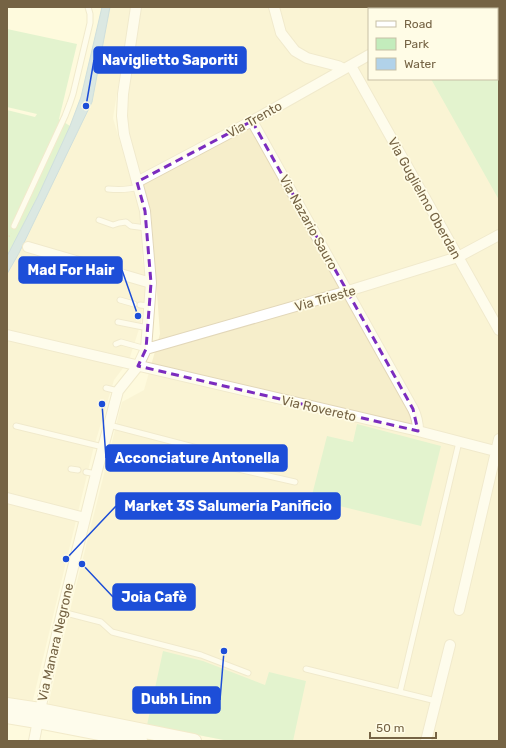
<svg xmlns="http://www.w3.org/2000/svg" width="506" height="748" viewBox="0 0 506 748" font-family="Rubik,sans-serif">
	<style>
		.residential { fill: #f6eecb; fill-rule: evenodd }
		.green { fill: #c3ecbc }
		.water { fill: #b1d2e9; stroke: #96bfdb }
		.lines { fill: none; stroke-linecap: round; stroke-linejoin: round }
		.service-casing { stroke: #e2d7b9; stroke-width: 7 }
		.minor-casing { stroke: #e2d7b9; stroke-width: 12 }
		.secondary-casing { stroke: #e5d8b4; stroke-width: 16 }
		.path { stroke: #dac297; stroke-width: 1.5; stroke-dasharray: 1 3; stroke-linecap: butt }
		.service { stroke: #fff; stroke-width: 5 }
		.minor { stroke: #fff; stroke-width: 10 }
		.secondary { stroke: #fff; stroke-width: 14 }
		.marked { fill: none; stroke: #7b2cbf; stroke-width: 3; stroke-dasharray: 8 5; stroke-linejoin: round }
		.labels { text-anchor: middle; stroke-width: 3.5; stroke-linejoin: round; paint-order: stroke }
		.street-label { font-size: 13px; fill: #756344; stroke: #fffce6 }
		.leader { fill: none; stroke: #1d4ed8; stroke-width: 1.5 }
		.callout-dot { fill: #1d4ed8; stroke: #fffce6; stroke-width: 1.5 }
		.callout { fill: #1d4ed8; stroke: #1d4ed8; stroke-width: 1.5 }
		.callout-label { font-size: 14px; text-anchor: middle; font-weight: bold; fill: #fff }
	</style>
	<rect width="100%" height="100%" fill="#fefadd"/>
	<path class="residential" d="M 110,7 L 131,7 L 113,118 L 141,215 L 142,258 L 146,282 L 141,323 L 129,360 L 114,380 L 93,450 L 32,704 L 7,700 L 7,274 L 19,253 L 92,102 Z
		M 141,7 L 499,7 L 499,741 L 229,741 L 48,706 L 73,598 L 122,402 L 144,390 L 160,334 L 151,211 L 132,145 L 126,113 L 136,37 ZM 369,9 L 497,9 L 497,79 L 369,79 Z"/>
	<path class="green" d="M 7,29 L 77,44 L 59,119 L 70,126 L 38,196 L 7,256 L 7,110 L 35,117 L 37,114 L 7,107 Z
		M 497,41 L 499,44 L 499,200 L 431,79 L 497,79 Z
		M 357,424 L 441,446 L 421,526 L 311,499 L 327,436 L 353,442 Z
		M 163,651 L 203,661 L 265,685 L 269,672 L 306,681 L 293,741 L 229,741 L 147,725 Z"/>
	<path class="water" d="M 102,7 L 110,7 L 92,102 L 19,253 L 7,274 L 7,256 L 38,196 L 70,126 L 81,97 Z"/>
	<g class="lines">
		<defs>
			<path id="service" d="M 108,189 C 119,190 128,190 138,187
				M 99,220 L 113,225 L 119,223 L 126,222 L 131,226 L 146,228
				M 14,226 L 65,116 L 70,103 L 73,94 L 90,23 L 90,14 L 88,7
				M 120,300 L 134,304
				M 140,305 L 149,306
				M 118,322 L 148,328
				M 116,344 L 121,342 L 146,349
				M 106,388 L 118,391
				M 109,425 L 205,450 L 212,458 L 225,466 L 295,482
				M 16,426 L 103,447
				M 71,469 L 78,470
				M 86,472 L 96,474
				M 62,612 L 101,622 L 112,632 L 201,655 L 248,673
				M 306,669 L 436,701
				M 400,692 L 459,442"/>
			<path id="minor" d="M 274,7 L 281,33 L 295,51 L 307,58 L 338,66 L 344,69
				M 433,9 L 436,7
				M 351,66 L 499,330
				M 252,121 L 413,409 C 417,417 418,423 418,431
				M 137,182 L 252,121 L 369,55
				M 28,247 L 151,283
				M 7,335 L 418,431 L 499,452
				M 146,349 L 348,291 L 458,257 L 499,235
				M 7,498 L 85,518
				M 459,610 L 499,439
				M 34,741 L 40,710 L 62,612 L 96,474 L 118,391 L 138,366 L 146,349 L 151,283 L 145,211 L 124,134 L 122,116 L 123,94 L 136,7
				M 426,741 L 450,645"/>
			<path id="secondary" d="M 7,705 L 40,710 L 194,741
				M 7,716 L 37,721 L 140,741"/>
		</defs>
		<use href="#service" class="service-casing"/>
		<use href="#minor" class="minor-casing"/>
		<use href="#secondary" class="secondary-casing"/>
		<path class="path" d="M 7,240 L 11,233"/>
		<use href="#service" class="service"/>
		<use href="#minor" class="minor"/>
		<use href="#secondary" class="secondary"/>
	</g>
	<path d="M0 0H506V748H0ZM 252,121 L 413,409 L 418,431 L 138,366 L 146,349 L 151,283 L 145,211 L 137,182 Z" fill="#fefadd" fill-opacity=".55" fill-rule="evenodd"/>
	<path class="marked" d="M 252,121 L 413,409 L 418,431 L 138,366 L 146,349 L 151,283 L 145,211 L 137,182 Z"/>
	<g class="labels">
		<g class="street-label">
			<text transform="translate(254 119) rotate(-29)" y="5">Via Trento</text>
			<text transform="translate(425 198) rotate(61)" y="5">Via Guglielmo Oberdan</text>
			<text transform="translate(309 222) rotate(61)" y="5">Via Nazario Sauro</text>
			<text transform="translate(325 298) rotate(-16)" y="5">Via Trieste</text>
			<text transform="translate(319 408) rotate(13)" y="5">Via Rovereto</text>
			<text transform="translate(55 642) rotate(-77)" y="5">Via Manara Negrone</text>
		</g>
	</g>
	<path class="leader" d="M86 106L94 60M138 316L122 270M102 404L106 458M66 559L116 506M82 564L113 597M224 651L220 700"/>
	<g class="callout-dot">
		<circle cx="86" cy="106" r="4"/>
		<circle cx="138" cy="316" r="4"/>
		<circle cx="102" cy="404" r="4"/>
		<circle cx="66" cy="559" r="4"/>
		<circle cx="82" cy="564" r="4"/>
		<circle cx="224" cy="651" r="4"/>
	</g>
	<g class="callout">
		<rect x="94" y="47" width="152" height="26" rx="4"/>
		<rect x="19" y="257" width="103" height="26" rx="4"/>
		<rect x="106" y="445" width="181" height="26" rx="4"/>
		<rect x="116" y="493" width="224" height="26" rx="4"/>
		<rect x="113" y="584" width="82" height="26" rx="4"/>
		<rect x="133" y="687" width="87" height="26" rx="4"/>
	</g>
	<g class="callout-label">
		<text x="170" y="65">Naviglietto Saporiti</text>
		<text x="71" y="275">Mad For Hair</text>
		<text x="197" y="463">Acconciature Antonella</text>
		<text x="228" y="511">Market 3S Salumeria Panificio</text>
		<text x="154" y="602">Joia Cafè</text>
		<text x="176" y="704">Dubh Linn</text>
	</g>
	<rect width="506" height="748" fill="none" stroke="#756344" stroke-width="16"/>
	<rect x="368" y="8" width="130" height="72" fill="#fffce6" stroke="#c8bfa5"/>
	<rect x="376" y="21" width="20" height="6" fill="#ffffff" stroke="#c8bfa5"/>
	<text x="404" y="28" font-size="12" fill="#756344">Road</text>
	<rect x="376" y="38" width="20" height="12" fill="#c3ecbc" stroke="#c8bfa5"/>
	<text x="404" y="48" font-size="12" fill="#756344">Park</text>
	<rect x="376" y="58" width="20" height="12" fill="#b1d2e9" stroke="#c8bfa5"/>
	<text x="404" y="68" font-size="12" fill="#756344">Water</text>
	<path d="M370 732v6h66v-6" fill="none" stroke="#756344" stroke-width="2"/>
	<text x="376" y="732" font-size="12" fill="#756344" stroke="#fffce6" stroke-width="3" paint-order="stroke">50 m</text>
</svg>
